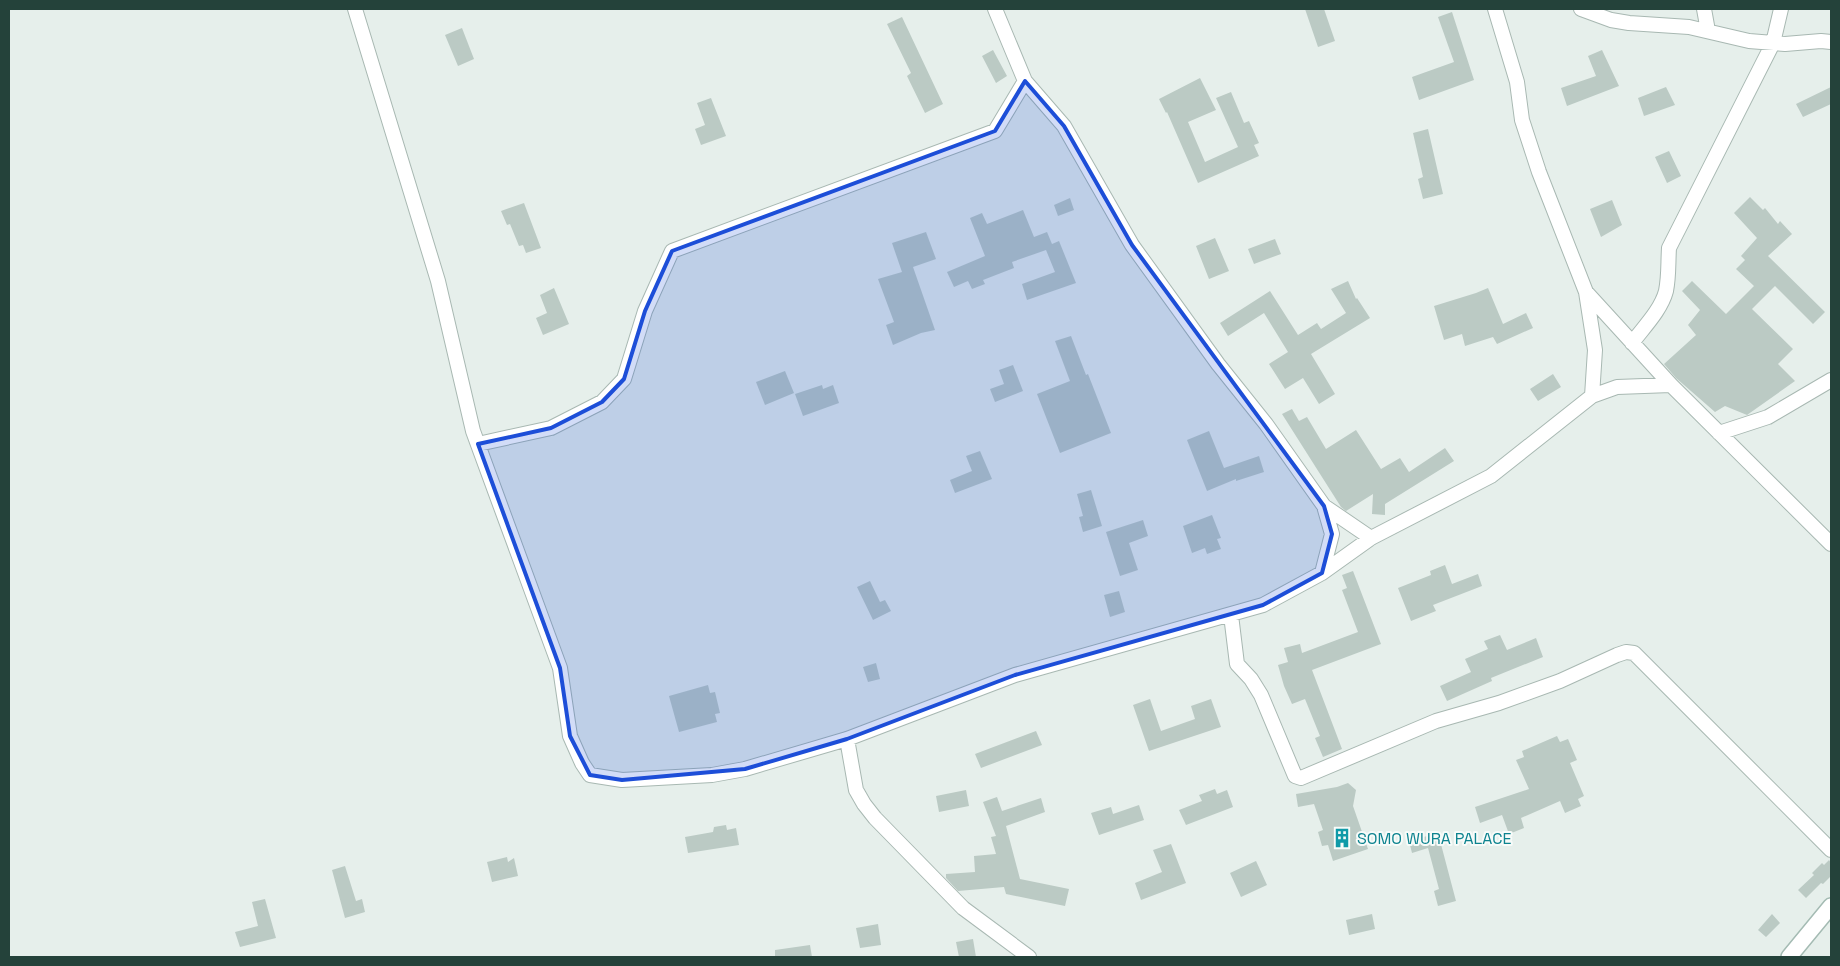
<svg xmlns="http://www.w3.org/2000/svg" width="1840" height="966" viewBox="0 0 1840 966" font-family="'Space Grotesk',sans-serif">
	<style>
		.building { fill: #bbcac4 }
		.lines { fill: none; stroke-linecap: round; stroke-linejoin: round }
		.street-casing { stroke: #a8b8b2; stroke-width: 16 }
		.secondary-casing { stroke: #a4bbb3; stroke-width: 18 }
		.street { stroke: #fff; stroke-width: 14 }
		.secondary { stroke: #fff; stroke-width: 15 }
		.marked { fill: #1d4ed8; fill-opacity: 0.2; stroke: #1d4ed8; stroke-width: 4; stroke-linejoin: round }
		.labels { text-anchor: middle; stroke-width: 4; stroke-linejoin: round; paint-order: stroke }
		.culture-label { font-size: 16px; fill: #0d838f; stroke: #f7fbf9; text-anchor: start }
	</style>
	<rect width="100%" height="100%" fill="#e6efeb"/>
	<path class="building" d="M 1305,9 L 1324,9 L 1335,41 L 1318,47 Z
		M 1452,12 L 1474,80 L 1419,100 L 1412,77 L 1454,62 L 1438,17 Z
		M 902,17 L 943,104 L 925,113 L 907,76 L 911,73 L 887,24 Z
		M 462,28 L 474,59 L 458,66 L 445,35 Z
		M 993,50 L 1007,76 L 996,83 L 982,56 Z
		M 1602,50 L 1619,86 L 1567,106 L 1561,88 L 1596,76 L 1588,56 Z
		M 1200,78 L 1216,110 L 1188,122 L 1205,162 L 1238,147 L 1216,98 L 1231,92 L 1244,123 L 1249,121 L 1259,143 L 1254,145 L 1259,156 L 1198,183 L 1167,112 L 1166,113 L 1159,99 Z
		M 1666,87 L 1675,105 L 1644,116 L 1638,98 Z
		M 1831,87 L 1831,104 L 1803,117 L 1796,104 Z
		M 711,98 L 726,136 L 701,145 L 695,129 L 705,125 L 697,103 Z
		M 1428,129 L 1443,194 L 1423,199 L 1418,179 L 1423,177 L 1413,133 Z
		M 1669,151 L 1681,176 L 1667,183 L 1655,157 Z
		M 1750,197 L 1763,210 L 1765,208 L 1778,224 L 1780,221 L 1792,234 L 1768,256 L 1825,312 L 1813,324 L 1775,286 L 1752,309 L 1793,349 L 1778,364 L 1795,381 L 1747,415 L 1725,406 L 1715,412 L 1676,378 L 1664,364 L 1696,335 L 1688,325 L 1700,310 L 1682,291 L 1692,281 L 1726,314 L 1754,286 L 1736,269 L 1745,260 L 1741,256 L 1757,238 L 1734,213 Z
		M 1070,198 L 1074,210 L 1058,216 L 1054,205 Z
		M 1612,200 L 1622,225 L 1601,237 L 1590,209 Z
		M 524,203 L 541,248 L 526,253 L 523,245 L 519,246 L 510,224 L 507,225 L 501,211 Z
		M 1023,210 L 1034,237 L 1047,232 L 1052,244 L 1059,241 L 1076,283 L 1027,300 L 1022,284 L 1055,272 L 1046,250 L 1012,262 L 1014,268 L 983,280 L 985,284 L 972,289 L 968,281 L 954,287 L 947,272 L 985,256 L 970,218 L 982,213 L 987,224 Z
		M 926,232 L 936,259 L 913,267 L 935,330 L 921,333 L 893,345 L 886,325 L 894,322 L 878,279 L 902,272 L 892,243 Z
		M 1215,238 L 1229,271 L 1209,279 L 1196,246 Z
		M 1275,239 L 1281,254 L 1254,264 L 1248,249 Z
		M 1348,281 L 1356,299 L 1357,298 L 1370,318 L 1311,354 L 1335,394 L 1319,404 L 1303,378 L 1285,389 L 1269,364 L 1288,352 L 1264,313 L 1228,336 L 1220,323 L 1270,291 L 1298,335 L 1317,323 L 1321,329 L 1346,313 L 1331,289 Z
		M 554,288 L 569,324 L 543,335 L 536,318 L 547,313 L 540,295 Z
		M 1488,288 L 1503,324 L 1526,313 L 1533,328 L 1497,344 L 1493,337 L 1465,346 L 1462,334 L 1444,340 L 1434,306 L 1476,293 Z
		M 1071,336 L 1086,375 L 1088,374 L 1111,433 L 1060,453 L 1037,394 L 1070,381 L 1055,341 Z
		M 1013,365 L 1023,391 L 995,402 L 990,389 L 1004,384 L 999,370 Z
		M 785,371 L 794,393 L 765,405 L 756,382 Z
		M 1553,374 L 1561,387 L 1538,401 L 1530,389 Z
		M 822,385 L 823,389 L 833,385 L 839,403 L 803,416 L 795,394 Z
		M 1292,409 L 1299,421 L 1307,417 L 1326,449 L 1356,430 L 1381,469 L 1400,458 L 1409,472 L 1445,448 L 1454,461 L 1385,504 L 1385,515 L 1372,514 L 1373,494 L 1346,511 L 1341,507 L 1282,414 Z
		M 1209,431 L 1224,468 L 1259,456 L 1264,472 L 1236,481 L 1236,479 L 1207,491 L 1187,440 Z
		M 980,451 L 992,479 L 955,493 L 950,480 L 972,471 L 966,456 Z
		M 1091,490 L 1102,526 L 1083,532 L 1079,517 L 1083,516 L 1077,494 Z
		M 1212,515 L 1221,538 L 1217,539 L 1221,549 L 1207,554 L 1205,548 L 1192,553 L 1183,526 Z
		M 1143,520 L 1148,536 L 1129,543 L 1138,570 L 1120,576 L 1106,532 Z
		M 1445,565 L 1452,584 L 1478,574 L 1482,586 L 1433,605 L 1436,611 L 1411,621 L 1398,588 L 1431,575 L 1430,571 Z
		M 1353,571 L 1381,644 L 1312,670 L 1342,749 L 1323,757 L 1315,738 L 1320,736 L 1305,699 L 1292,704 L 1284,686 L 1278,665 L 1288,662 L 1284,648 L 1300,644 L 1302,653 L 1358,632 L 1342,590 L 1347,588 L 1342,575 Z
		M 870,581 L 880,602 L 885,600 L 891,611 L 873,620 L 857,587 Z
		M 1119,591 L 1125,612 L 1110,617 L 1104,595 Z
		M 1500,635 L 1507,650 L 1536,638 L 1543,657 L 1491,678 L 1492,681 L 1447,701 L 1440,686 L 1471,672 L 1465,659 L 1488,649 L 1484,641 Z
		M 876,663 L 880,679 L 868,682 L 863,667 Z
		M 708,685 L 710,693 L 715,692 L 720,713 L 715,714 L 717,722 L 679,732 L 669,696 Z
		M 1150,699 L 1161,731 L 1195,719 L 1191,706 L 1211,699 L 1221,727 L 1149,751 L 1133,705 Z
		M 1036,731 L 1042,745 L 981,768 L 975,754 Z
		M 1557,736 L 1560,742 L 1568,739 L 1577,760 L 1570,763 L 1584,796 L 1578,799 L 1581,806 L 1565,813 L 1560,801 L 1521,818 L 1524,828 L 1509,834 L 1502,815 L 1480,823 L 1475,807 L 1529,789 L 1516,760 L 1524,757 L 1522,751 Z
		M 1348,783 L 1356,790 L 1353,806 L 1368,849 L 1333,861 L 1328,845 L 1322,846 L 1318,832 L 1323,830 L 1314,804 L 1298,807 L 1296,794 L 1337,787 Z
		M 1215,789 L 1217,794 L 1227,790 L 1233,807 L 1186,825 L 1179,810 L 1202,801 L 1199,795 Z
		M 966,790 L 969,806 L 939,812 L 936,796 Z
		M 997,797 L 1002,811 L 1041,798 L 1045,812 L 1006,826 L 1020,879 L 1069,889 L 1065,906 L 1006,894 L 1004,887 L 958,891 L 946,878 L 946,874 L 975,872 L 974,856 L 996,854 L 991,837 L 996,836 L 983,802 Z
		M 1139,805 L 1144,820 L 1099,835 L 1091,813 L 1111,807 L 1113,814 Z
		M 726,825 L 727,830 L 736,828 L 739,845 L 688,853 L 685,837 L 713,832 L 714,827 Z
		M 1438,833 L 1456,901 L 1438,906 L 1434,891 L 1439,889 L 1428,848 L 1412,853 L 1409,841 Z
		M 1171,844 L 1186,883 L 1141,900 L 1135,883 L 1162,872 L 1153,850 Z
		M 507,857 L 508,862 L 514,858 L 518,876 L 492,882 L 487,862 Z
		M 1829,860 L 1831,863 L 1831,876 L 1823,884 L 1821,883 L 1806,898 L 1798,890 L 1814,875 L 1812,873 L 1822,863 L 1824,865 Z
		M 1256,861 L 1267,885 L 1241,897 L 1230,873 Z
		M 345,866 L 356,901 L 362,899 L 365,912 L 345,918 L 332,870 Z
		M 265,899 L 276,938 L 240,947 L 235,932 L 258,926 L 252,902 Z
		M 1372,914 L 1375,929 L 1349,935 L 1346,920 Z
		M 1772,914 L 1780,923 L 1766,937 L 1758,930 Z
		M 878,924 L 881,945 L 860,948 L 856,928 Z
		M 973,939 L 976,957 L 959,957 L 956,942 Z
		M 810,945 L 812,957 L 775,957 L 775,950 Z"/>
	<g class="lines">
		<defs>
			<path id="street" d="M 355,9 L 438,281 L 473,431 L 560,668 L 570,736 L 582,763 L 590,775 L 622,780 L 712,775 L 745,769 L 847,739 L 1015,675 L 1263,605 L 1322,573 L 1371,538 L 1491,476 L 1592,396 L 1617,387 L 1671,385 L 1831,544
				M 995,9 L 1025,81 L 1064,126 L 1132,245 L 1218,364 L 1266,424 L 1324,506 L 1332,534 L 1322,573
				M 1495,9 L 1517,82 L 1522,120 L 1539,172 L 1586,292 L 1595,350 L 1592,396
				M 1581,9 L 1611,20 L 1629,23 L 1689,27 L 1749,41 L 1785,44 L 1821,41 L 1831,42
				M 1704,9 L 1708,31
				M 1586,292 L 1671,385
				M 1632,343 C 1644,327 1661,310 1666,291 C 1669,276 1668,263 1669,248 L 1773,43 L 1781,9
				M 1719,433 L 1768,417 L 1831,380
				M 478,444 L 551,428 L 602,402 L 624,379 L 645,311 L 672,251 L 995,131 L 1025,81
				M 1324,506 L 1371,538
				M 1231,615 L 1237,664 L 1251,679 L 1261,695 L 1295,776 L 1301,778 L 1436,721 L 1499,703 L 1560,681 L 1617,655 L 1626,652 L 1634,653 L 1831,850
				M 847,739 L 856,790 L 864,804 L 875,818 L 963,908 L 1029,957"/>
			<path id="secondary" d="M 1789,957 L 1831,906"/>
		</defs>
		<use href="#street" class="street-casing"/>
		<use href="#secondary" class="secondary-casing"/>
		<use href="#street" class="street"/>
		<use href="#secondary" class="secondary"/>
	</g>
	<path class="marked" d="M 1025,81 L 1064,126 L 1132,245 L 1324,506 L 1332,534 L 1322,573 L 1263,605 L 1015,675 L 847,739 L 745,769 L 622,780 L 590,775 L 570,736 L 560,668 L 478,444 L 551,428 L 602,402 L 624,379 L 645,311 L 672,251 L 995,131 Z"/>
	<defs>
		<symbol id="building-bare" viewBox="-9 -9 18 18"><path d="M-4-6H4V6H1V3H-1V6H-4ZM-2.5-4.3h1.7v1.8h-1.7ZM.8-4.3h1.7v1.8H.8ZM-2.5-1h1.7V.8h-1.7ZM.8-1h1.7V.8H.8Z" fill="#0f9aa8" stroke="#f7fbf9" stroke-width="2.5" paint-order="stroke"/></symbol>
	</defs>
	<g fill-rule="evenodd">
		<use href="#building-bare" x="1328" y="824" width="28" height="28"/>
	</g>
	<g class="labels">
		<g class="culture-label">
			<text x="1357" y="844">SOMO WURA PALACE</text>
		</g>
	</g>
	<rect width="1840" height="966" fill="none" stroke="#24423a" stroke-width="20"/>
</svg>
